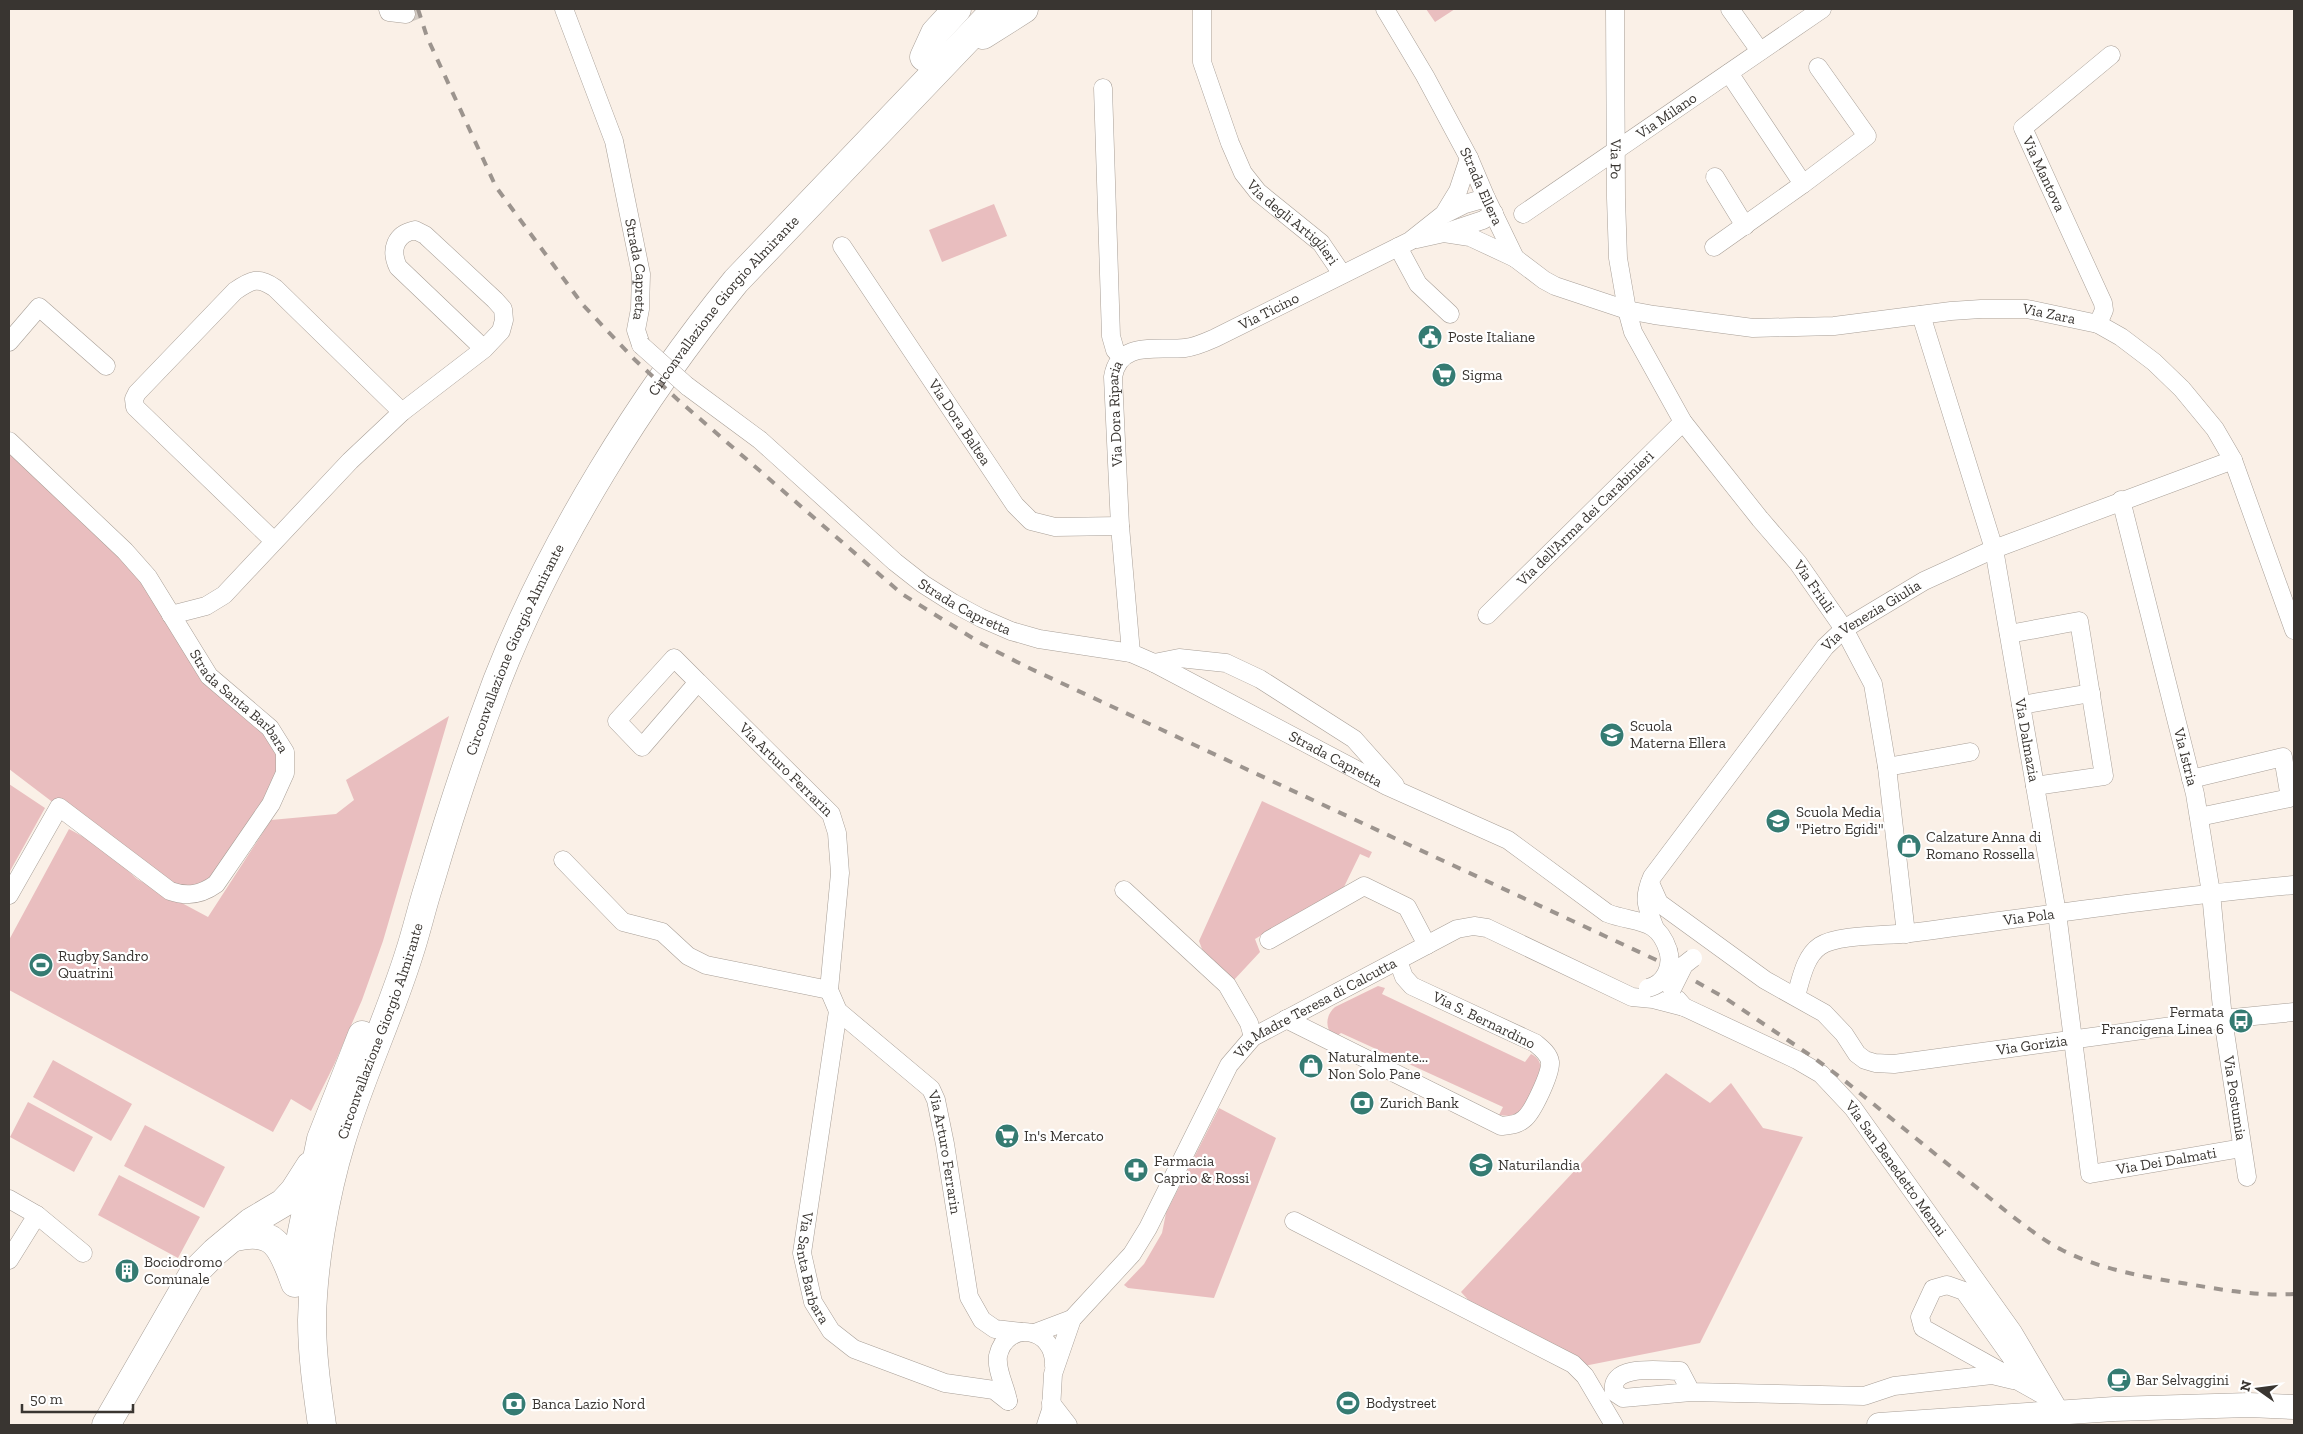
<svg xmlns="http://www.w3.org/2000/svg" width="2303" height="1434" viewBox="0 0 2303 1434" font-family="'Zilla Slab',serif">
	<style>
		.green { fill: #e9bebf }
		.lines { fill: none; stroke-linecap: round; stroke-linejoin: round }
		.street-tunnel { stroke: #d3cbc3; stroke-width: 18; stroke-dasharray: 18 9; stroke-linecap: butt }
		.street-casing { stroke: #a89f97; stroke-width: 19 }
		.secondary-casing { stroke: #a89f97; stroke-width: 25 }
		.highway-casing { stroke: #a89f97; stroke-width: 29 }
		.street { stroke: #fff; stroke-width: 18 }
		.secondary { stroke: #fff; stroke-width: 24 }
		.highway { stroke: #fff; stroke-width: 28 }
		.rail { stroke: #9c948e; stroke-width: 4; stroke-dasharray: 9 9; stroke-linecap: butt }
		.street-bridge-casing { stroke: #a89f97; stroke-width: 19; stroke-linecap: butt }
		.street-bridge { stroke: #fff; stroke-width: 18 }
		.labels { text-anchor: middle; stroke-width: 4.5; stroke-linejoin: round; paint-order: stroke }
		.street-label { font-size: 15px; fill: #393531; stroke: #fff }
		.poi-label { font-size: 15px; fill: #393531; stroke: #fff; text-anchor: start }
	</style>
	<rect width="100%" height="100%" fill="#faf0e7"/>
	<path class="green" d="M 1426,9 L 1455,9 L 1435,22 Z
		M 994,204 L 1007,236 L 942,262 L 929,230 Z
		M 9,441 L 125,551 L 200,663 L 270,728 L 285,773 L 216,884 L 188,895 L 59,807 L 9,769 Z
		M 449,716 L 383,941 L 362,1000 L 334,1065 L 311,1111 L 291,1099 L 273,1132 L 9,990 L 9,940 L 69,829 L 102,847 L 137,879 L 208,917 L 271,820 L 336,814 L 354,800 L 346,780 Z
		M 9,784 L 45,808 L 9,873 Z
		M 1262,801 L 1372,852 L 1369,858 L 1360,854 L 1342,891 L 1339,890 L 1255,939 L 1260,952 L 1233,981 L 1202,949 L 1199,941 Z
		M 1378,986 L 1385,988 L 1382,994 L 1525,1062 L 1531,1054 C 1539,1058 1541,1063 1541,1072 L 1523,1111 L 1509,1116 L 1499,1115 L 1503,1107 L 1341,1033 L 1334,1038 C 1325,1028 1325,1016 1335,1007 Z
		M 53,1060 L 132,1104 L 111,1141 L 33,1097 Z
		M 1666,1073 L 1710,1103 L 1731,1083 L 1763,1128 L 1803,1137 L 1700,1343 L 1584,1366 L 1483,1316 L 1461,1292 Z
		M 28,1102 L 93,1137 L 74,1172 L 10,1137 Z
		M 1219,1108 L 1276,1138 L 1214,1298 L 1128,1288 L 1124,1285 L 1144,1264 L 1162,1233 L 1166,1213 Z
		M 145,1125 L 225,1167 L 204,1208 L 124,1166 Z
		M 119,1175 L 200,1217 L 178,1258 L 98,1215 Z"/>
	<g class="lines">
		<path class="street-tunnel" d="M 406,14 L 419,9"/>
		<defs>
			<g id="street">
				<path d="M 388,9 L 389,12 L 406,14"/>
				<path id="s1" d="M 564,9 L 614,141 L 641,274 L 640,309 L 636,330 L 641,345"/>
				<path id="s2" d="M 1202,9 L 1202,62 L 1230,143 L 1243,173 L 1258,192 L 1321,243 L 1342,274"/>
				<path id="s3" d="M 1385,9 L 1425,76 L 1469,158 L 1486,198 L 1515,258 L 1544,280 L 1555,286 L 1627,310 L 1654,315 L 1753,328 L 1834,326 L 1951,311 L 1981,309 L 2027,309 L 2098,324 L 2121,337 L 2154,362 L 2182,389 L 2215,429 L 2233,460 L 2294,630"/>
				<path id="s4" d="M 1615,9 L 1616,198 L 1618,258 L 1627,310 L 1633,332 L 1683,422 L 1760,519 L 1798,563 L 1844,629 L 1873,684 L 1887,767 L 1906,934"/>
				<path d="M 1730,9 L 1760,51"/>
				<path d="M 1103,88 L 1111,336 L 1115,350 L 1121,357"/>
				<path d="M 1715,177 L 1745,226"/>
				<path d="M 1803,184 L 1867,136 L 1818,67"/>
				<path d="M 1445,214 L 1465,204 L 1486,198"/>
				<path id="s5" d="M 1523,214 L 1822,9"/>
				<path d="M 1447,232 L 1483,220 L 1494,213"/>
				<path d="M 1417,239 L 1444,233 L 1470,237 L 1515,258"/>
				<path id="s6" d="M 842,246 L 1015,505 L 1031,521 L 1055,527 L 1120,526"/>
				<path d="M 1398,247 L 1418,284 L 1450,314"/>
				<path d="M 1714,247 L 1803,184 L 1729,73"/>
				<path id="s7" d="M 1921,315 L 1994,549 L 2057,913 L 2090,1174 L 2242,1148"/>
				<path d="M 2098,324 L 2104,310 L 2103,303 L 2023,128 L 2111,55"/>
				<path d="M 9,342 L 39,307 L 106,366"/>
				<path id="s8" d="M 687,386 L 760,440 L 895,562 L 923,584 L 953,603 L 981,618 L 1011,631 L 1039,639 L 1131,653 L 1154,663 L 1387,786 L 1508,840 L 1607,913 C 1635,924 1657,916 1668,950"/>
				<path id="s9" d="M 9,441 L 125,551 L 148,577 L 209,676 L 270,728 L 285,752 L 285,773 L 271,804 L 216,884 C 201,895 187,897 170,891 L 59,807 L 9,895"/>
				<path id="s10" d="M 2121,500 L 2195,794 L 2211,893 L 2223,1019 L 2247,1177"/>
				<path d="M 274,541 L 135,407 L 134,399 L 137,393 L 235,291 C 251,280 258,276 275,288 L 402,412"/>
				<path d="M 171,615 L 206,606 L 224,595 L 350,461 L 402,412 L 484,349 L 501,331 L 504,320 L 503,309 L 495,300 L 425,235 L 415,230 C 395,234 390,250 398,267 L 484,349"/>
				<path id="s11" d="M 1487,615 L 1683,422"/>
				<path d="M 2009,634 L 2079,621 L 2104,776 L 2035,786"/>
				<path id="s12" d="M 1131,653 L 1120,526 L 1113,377 C 1119,340 1157,351 1185,348 C 1195,347 1206,342 1215,338 L 1410,241 L 1444,214 L 1458,191 L 1469,158"/>
				<path d="M 1154,663 L 1179,658 L 1226,663 L 1260,679 L 1354,739 L 1395,785"/>
				<path id="s13" d="M 698,682 L 674,658 L 617,721 L 642,747 L 698,682 L 831,814 L 837,833 L 840,873 L 829,990 L 838,1011 L 931,1089 L 936,1100 L 945,1144 L 969,1297 L 982,1320 L 995,1329 L 1021,1332"/>
				<path d="M 2021,705 L 2091,693"/>
				<path d="M 1887,767 L 1970,752"/>
				<path d="M 2191,779 L 2283,757 L 2290,798 L 2199,817"/>
				<path d="M 563,860 L 623,922 L 662,932 L 688,956 L 706,965 L 829,990"/>
				<path id="s14" d="M 1650,883 L 1659,903 L 1765,980 L 1824,1013 L 1844,1034 L 1857,1054 L 1865,1060 L 1875,1063 L 1894,1064 L 2223,1019 L 2294,1012"/>
				<path d="M 1124,890 L 1227,985 L 1249,1023 L 1253,1037"/>
				<path id="s15" d="M 1654,926 C 1646,905 1643,898 1652,877 L 1825,647 L 1844,629 L 1924,581 L 1994,549 L 2233,460"/>
				<path d="M 1269,940 L 1364,886 L 1407,907 L 1427,945"/>
				<path id="s16" d="M 1796,996 C 1801,979 1805,956 1820,946 C 1838,934 1888,936 1910,933 C 2038,916 2166,897 2294,885"/>
				<path id="s17" d="M 1677,999 L 1684,1007 L 1797,1060 L 1821,1074 L 1853,1108 L 2013,1332 L 2061,1413"/>
				<path id="s18" d="M 838,1011 L 802,1253 L 813,1302 L 831,1331 L 854,1349 L 945,1383 L 994,1390 L 1008,1401"/>
				<path d="M 1286,1019 L 1501,1126 C 1510,1125 1517,1125 1524,1119 C 1533,1112 1551,1073 1550,1062 C 1549,1054 1541,1048 1535,1043 L 1412,986 L 1404,977 L 1398,961"/>
				<path d="M 9,1199 L 37,1215 L 9,1260"/>
				<path d="M 37,1215 L 83,1253"/>
				<path d="M 1294,1221 L 1573,1364 L 1585,1376 L 1614,1425"/>
				<path d="M 1035,1333 L 1072,1319"/>
				<path d="M 2033,1388 L 1964,1291 L 1947,1285 L 1933,1289 L 1920,1317 L 1923,1328 L 2052,1400"/>
				<path d="M 1691,1392 L 1623,1398 L 1614,1392 C 1609,1363 1662,1371 1680,1371 L 1691,1392 L 1864,1396 L 1894,1386 L 1992,1375 L 2013,1380"/>
				<path d="M 1008,1401 C 1006,1387 996,1371 998,1356 C 1006,1319 1056,1327 1054,1366"/>
				<path d="M 1051,1403 L 1068,1425"/>
				<path id="s19" d="M 1046,1425 L 1051,1410 L 1053,1374 L 1072,1319 L 1132,1254 L 1148,1228 L 1229,1065 L 1253,1037 L 1457,929 L 1474,926 L 1487,928 L 1632,997 L 1653,999 L 1684,1007"/>
			</g>
			<path id="secondary" d="M 1879,1425 L 2114,1409 L 2249,1405 L 2294,1407"/>
			<g id="highway">
				<path d="M 983,35 L 1024,9"/>
				<path d="M 924,57 L 935,33 L 957,9"/>
				<path d="M 236,1237 C 277,1227 283,1251 295,1283"/>
				<path d="M 299,1275 L 301,1236 L 321,1139 L 362,1035"/>
				<path d="M 106,1425 L 193,1274 L 215,1252 L 251,1222 L 283,1203 L 294,1191 L 310,1166"/>
				<path id="s20" d="M 322,1425 C 317,1390 312,1355 312,1320 C 313,1264 325,1195 341,1142 C 360,1078 389,1018 409,954 C 417,930 422,906 430,882 C 450,814 472,747 497,681 C 551,542 642,396 736,281 L 996,9"/>
			</g>
		</defs>
		<use href="#street" class="street-casing"/>
		<use href="#secondary" class="secondary-casing"/>
		<use href="#highway" class="highway-casing"/>
		<use href="#street" class="street"/>
		<use href="#secondary" class="secondary"/>
		<use href="#highway" class="highway"/>
		<path class="rail" d="M 418,9 L 427,37 L 496,187 L 583,305 L 634,359 L 677,399 L 902,594 L 982,644 L 1027,667 L 1665,964 L 1725,998 L 1810,1055 L 1840,1077 L 2012,1216 C 2028,1228 2044,1241 2062,1250 C 2102,1270 2145,1277 2188,1284 C 2223,1290 2258,1296 2294,1294"/>
		<defs>
			<path id="street-bridge" d="M 641,345 L 687,386
				M 1648,988 C 1665,984 1673,966 1668,950
				M 1672,989 L 1684,965 L 1693,958"/>
		</defs>
		<use href="#street-bridge" class="street-bridge-casing"/>
		<use href="#street-bridge" class="street-bridge"/>
	</g>
	<defs>
		<symbol id="civic-disc" viewBox="-11 -11 22 22"><circle r="9.5" fill="#357b72" stroke="#fff"/><path d="M-.6-6.5H3V-4.5H.6V-3L4-1V1h2V6H-6V1h2V-1L-.6-3ZM-1.2 2.5V6h2.4V2.5Z" fill="#fff"/></symbol>
		<symbol id="supermarket-disc" viewBox="-11 -11 22 22"><circle r="9.5" fill="#357b72" stroke="#fff"/><path d="M-6-5.5h2.5l.6 2H6L4.5 2H-2.5L-4.4-4H-6ZM-1.5 3.2a1.3 1.3 0 1 0 .1 0ZM3 3.2a1.3 1.3 0 1 0 .1 0Z" fill="#fff"/></symbol>
		<symbol id="school-disc" viewBox="-11 -11 22 22"><circle r="9.5" fill="#357b72" stroke="#fff"/><path d="M0-5L7-2L0 1L-7-2ZM-4 1L0 2.5L4 1V4Q0 6-4 4Z" fill="#fff"/></symbol>
		<symbol id="shop-disc" viewBox="-11 -11 22 22"><circle r="9.5" fill="#357b72" stroke="#fff"/><path d="M-5-2.5h2.3a2.7 3.5 0 0 1 5.4 0H5L5.5 6h-11ZM-1.5-2.5h3a1.5 2.3 0 0 0-3 0Z" fill="#fff"/></symbol>
		<symbol id="stadium-disc" viewBox="-11 -11 22 22"><circle r="9.5" fill="#357b72" stroke="#fff"/><path d="M0-5a6.5 5 0 1 0 0 10a6.5 5 0 1 0 0-10ZM-3.5-1.8h7v3.6h-7Z" fill="#fff"/></symbol>
		<symbol id="bus-disc" viewBox="-11 -11 22 22"><circle r="9.5" fill="#357b72" stroke="#fff"/><path d="M-5-6H5V4H4V6H2V4H-2V6H-4V4H-5ZM-3.5-4V0h7V-4ZM-3.5 1.2v1.5H-2V1.2ZM2 1.2v1.5H3.5V1.2Z" fill="#fff"/></symbol>
		<symbol id="bank-disc" viewBox="-11 -11 22 22"><circle r="9.5" fill="#357b72" stroke="#fff"/><path d="M-6-4H6V4H-6ZM0-2.3a2.3 2.3 0 1 0 0 4.6a2.3 2.3 0 1 0 0-4.6Z" fill="#fff"/></symbol>
		<symbol id="pharmacy-disc" viewBox="-11 -11 22 22"><circle r="9.5" fill="#357b72" stroke="#fff"/><path d="M-2-6h4v4h4v4h-4v4h-4v-4h-4v-4h4Z" fill="#fff"/></symbol>
		<symbol id="building-disc" viewBox="-11 -11 22 22"><circle r="9.5" fill="#357b72" stroke="#fff"/><path d="M-4-6H4V6H1V3H-1V6H-4ZM-2.5-4.3h1.7v1.8h-1.7ZM.8-4.3h1.7v1.8H.8ZM-2.5-1h1.7V.8h-1.7ZM.8-1h1.7V.8H.8Z" fill="#fff"/></symbol>
		<symbol id="cafe-disc" viewBox="-11 -11 22 22"><circle r="9.5" fill="#357b72" stroke="#fff"/><path d="M-5.5-4.5H6V0H3Q3 3.5 0 3.5H-2.5Q-5.5 3.5-5.5 0ZM3-3.2v2h1.7v-2ZM-6 4.5H4V6H-6Z" fill="#fff"/></symbol>
	</defs>
	<g fill-rule="evenodd">
		<use href="#civic-disc" x="1416" y="323" width="28" height="28"/>
		<use href="#supermarket-disc" x="1430" y="361" width="28" height="28"/>
		<use href="#school-disc" x="1598" y="721" width="28" height="28"/>
		<use href="#school-disc" x="1764" y="807" width="28" height="28"/>
		<use href="#shop-disc" x="1895" y="832" width="28" height="28"/>
		<use href="#stadium-disc" x="27" y="951" width="28" height="28"/>
		<use href="#bus-disc" x="2227" y="1007" width="28" height="28"/>
		<use href="#shop-disc" x="1297" y="1052" width="28" height="28"/>
		<use href="#bank-disc" x="1348" y="1089" width="28" height="28"/>
		<use href="#supermarket-disc" x="993" y="1122" width="28" height="28"/>
		<use href="#school-disc" x="1467" y="1151" width="28" height="28"/>
		<use href="#pharmacy-disc" x="1122" y="1156" width="28" height="28"/>
		<use href="#building-disc" x="113" y="1257" width="28" height="28"/>
		<use href="#cafe-disc" x="2105" y="1366" width="28" height="28"/>
		<use href="#stadium-disc" x="1334" y="1389" width="28" height="28"/>
		<use href="#bank-disc" x="500" y="1390" width="28" height="28"/>
	</g>
	<g class="labels">
		<g class="street-label">
			<text dy="5" stroke="none"><textPath href="#s5" startOffset="174">Via Milano</textPath></text>
			<text dy="5" stroke="none"><textPath href="#s4" startOffset="150">Via Po</textPath></text>
			<text transform="translate(2044 174) rotate(65)" y="5">Via Mantova</text>
			<text dy="5" stroke="none"><textPath href="#s3" startOffset="202">Strada Ellera</textPath></text>
			<text dy="5" stroke="none"><textPath href="#s2" startOffset="242">Via degli Artiglieri</textPath></text>
			<text dy="5" stroke="none"><textPath href="#s1" startOffset="272">Strada Capretta</textPath></text>
			<text dy="5" stroke="none"><textPath href="#s20" startOffset="1214">Circonvallazione Giorgio Almirante</textPath></text>
			<text dy="5" stroke="none"><textPath href="#s12" startOffset="455">Via Ticino</textPath></text>
			<text dy="5" stroke="none"><textPath href="#s3" startOffset="831">Via Zara</textPath></text>
			<text dy="5" stroke="none"><textPath href="#s12" startOffset="240">Via Dora Riparia</textPath></text>
			<text dy="5" stroke="none"><textPath href="#s6" startOffset="212">Via Dora Baltea</textPath></text>
			<text dy="5" stroke="none"><textPath href="#s11" startOffset="138">Via dell'Arma dei Carabinieri</textPath></text>
			<text dy="5" stroke="none"><textPath href="#s4" startOffset="638">Via Friuli</textPath></text>
			<text dy="5" stroke="none"><textPath href="#s8" startOffset="356">Strada Capretta</textPath></text>
			<text dy="5" stroke="none"><textPath href="#s15" startOffset="395">Via Venezia Giulia</textPath></text>
			<text dy="5" stroke="none"><textPath href="#s20" startOffset="809">Circonvallazione Giorgio Almirante</textPath></text>
			<text dy="5" stroke="none"><textPath href="#s9" startOffset="350">Strada Santa Barbara</textPath></text>
			<text dy="5" stroke="none"><textPath href="#s7" startOffset="439">Via Dalmazia</textPath></text>
			<text dy="5" stroke="none"><textPath href="#s10" startOffset="265">Via Istria</textPath></text>
			<text dy="5" stroke="none"><textPath href="#s8" startOffset="761">Strada Capretta</textPath></text>
			<text dy="5" stroke="none"><textPath href="#s13" startOffset="365">Via Arturo Ferrarin</textPath></text>
			<text dy="5" stroke="none"><textPath href="#s16" startOffset="268">Via Pola</textPath></text>
			<text dy="5" stroke="none"><textPath href="#s19" startOffset="516">Via Madre Teresa di Calcutta</textPath></text>
			<text transform="translate(1484 1020) rotate(26)" y="5">Via S. Bernardino</text>
			<text dy="5" stroke="none"><textPath href="#s20" startOffset="404">Circonvallazione Giorgio Almirante</textPath></text>
			<text dy="5" stroke="none"><textPath href="#s14" startOffset="452">Via Gorizia</textPath></text>
			<text dy="5" stroke="none"><textPath href="#s10" startOffset="610">Via Postumia</textPath></text>
			<text dy="5" stroke="none"><textPath href="#s13" startOffset="815">Via Arturo Ferrarin</textPath></text>
			<text dy="5" stroke="none"><textPath href="#s7" startOffset="955">Via Dei Dalmati</textPath></text>
			<text dy="5" stroke="none"><textPath href="#s17" startOffset="284">Via San Benedetto Menni</textPath></text>
			<text dy="5" stroke="none"><textPath href="#s18" startOffset="261">Via Santa Barbara</textPath></text>
		</g>
		<g class="poi-label">
			<text x="1448" y="342">Poste Italiane</text>
			<text x="1462" y="380">Sigma</text>
			<text x="1630" y="731">Scuola<tspan x="1630" dy="17">Materna Ellera</tspan></text>
			<text x="1796" y="817">Scuola Media<tspan x="1796" dy="17">"Pietro Egidi"</tspan></text>
			<text x="1926" y="842">Calzature Anna di<tspan x="1926" dy="17">Romano Rossella</tspan></text>
			<text x="58" y="961">Rugby Sandro<tspan x="58" dy="17">Quatrini</tspan></text>
			<text x="2224" y="1017" text-anchor="end">Fermata<tspan x="2224" dy="17">Francigena Linea 6</tspan></text>
			<text x="1328" y="1062">Naturalmente...<tspan x="1328" dy="17">Non Solo Pane</tspan></text>
			<text x="1380" y="1108">Zurich Bank</text>
			<text x="1024" y="1141">In's Mercato</text>
			<text x="1154" y="1166">Farmacia<tspan x="1154" dy="17">Caprio &amp; Rossi</tspan></text>
			<text x="1498" y="1170">Naturilandia</text>
			<text x="144" y="1267">Bociodromo<tspan x="144" dy="17">Comunale</tspan></text>
			<text x="2136" y="1385">Bar Selvaggini</text>
			<text x="1366" y="1408">Bodystreet</text>
			<text x="532" y="1409">Banca Lazio Nord</text>
		</g>
	</g>
	<rect width="2303" height="1434" fill="none" stroke="#393531" stroke-width="20"/>
	<g transform="translate(2258 1389) rotate(284)" stroke="#ffffff" stroke-width="4" paint-order="stroke">
	<path d="M0-4L9 19L0 12L-9 19Z" fill="#393531"/>
	<text y="-8" font-size="14" font-weight="bold" text-anchor="middle" fill="#393531">N</text>
	</g>
	<path d="M22 1404v8h111v-8" fill="none" stroke="#393531" stroke-width="2.5"/>
	<text x="30" y="1404" font-size="15" fill="#393531" stroke="#ffffff" stroke-width="4" paint-order="stroke">50 m</text>
</svg>
